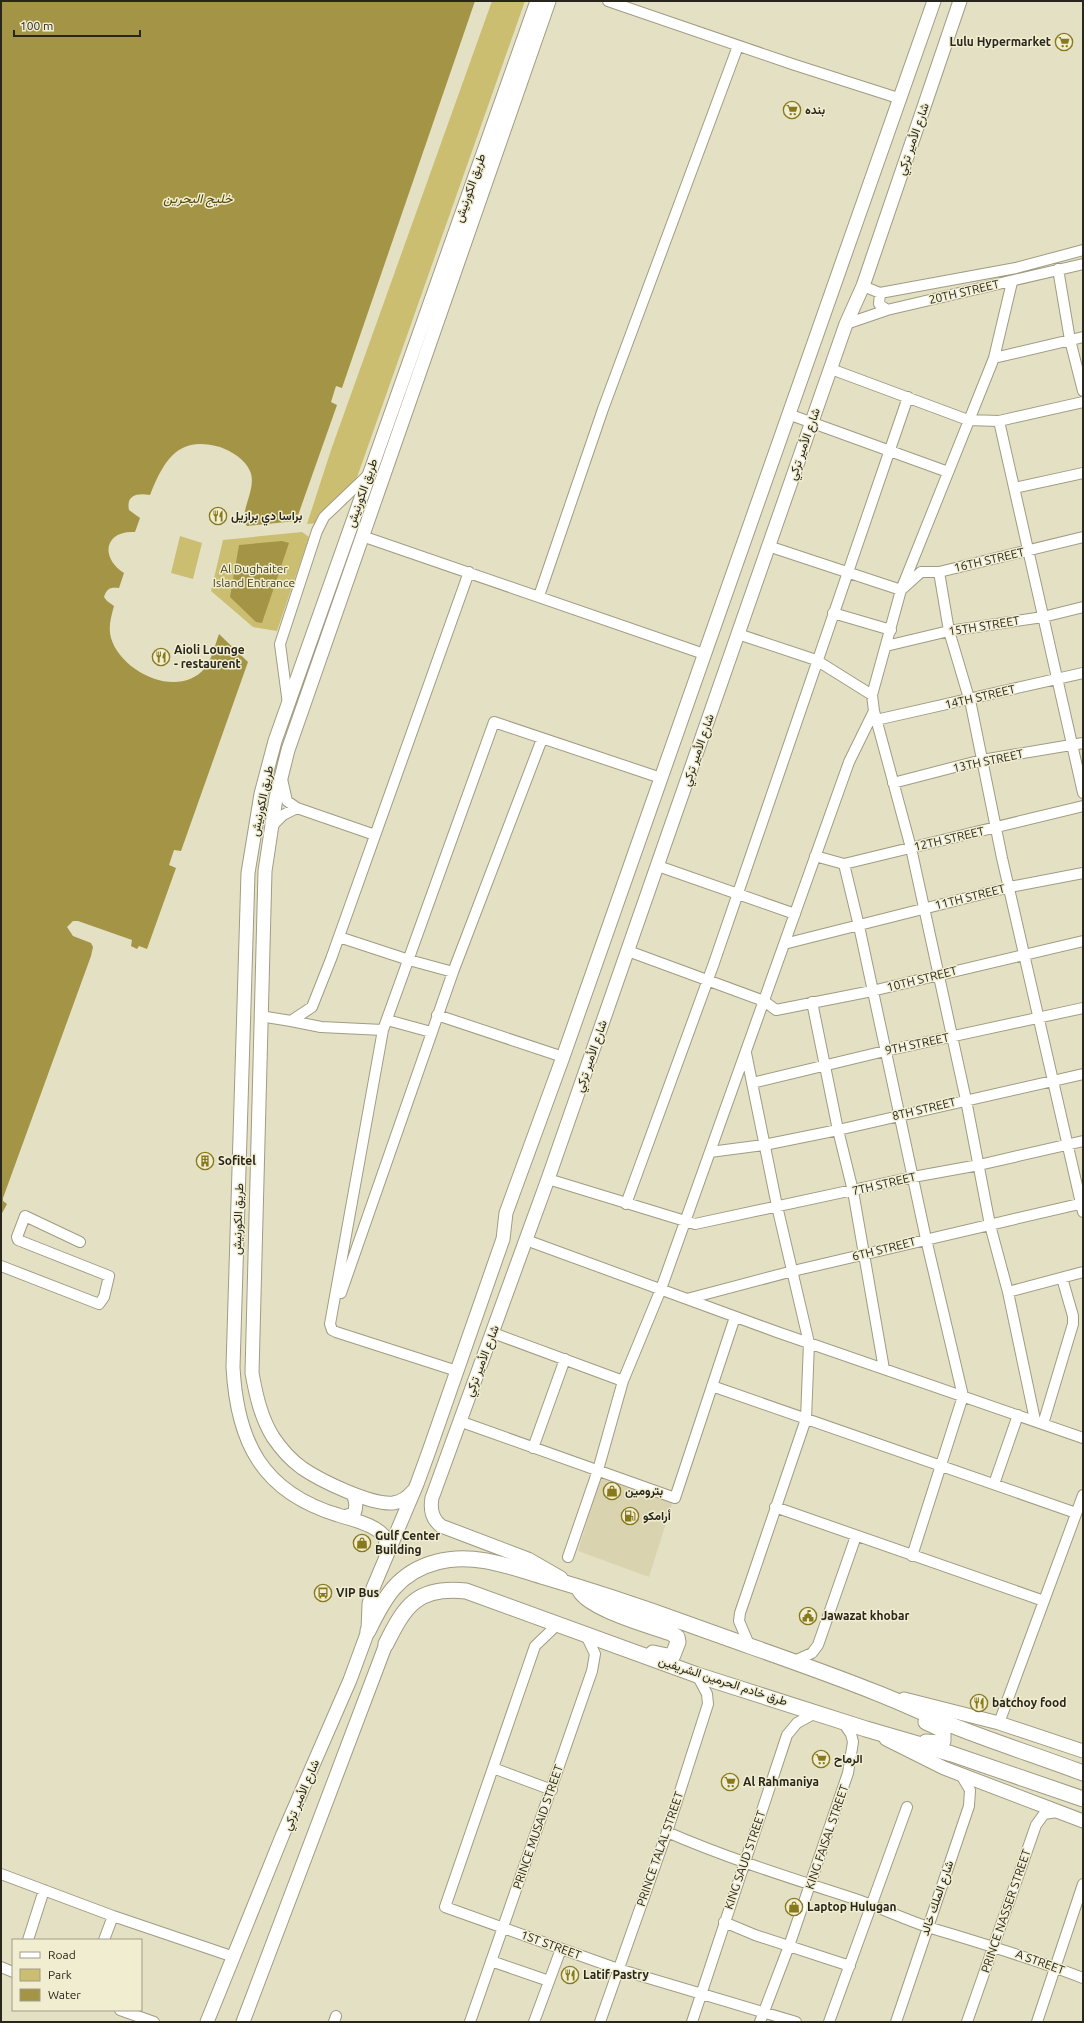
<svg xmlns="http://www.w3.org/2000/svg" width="1084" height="2023" viewBox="0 0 1084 2023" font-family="Ubuntu,Vazirmatn,sans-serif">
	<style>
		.built { fill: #d9d3b0 }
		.green { fill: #cbbe71 }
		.water { fill: #a39545 }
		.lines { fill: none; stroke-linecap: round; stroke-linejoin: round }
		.minor-casing { stroke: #a09c82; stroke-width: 12 }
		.major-casing { stroke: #a09c82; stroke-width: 15 }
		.highway-casing { stroke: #a09c82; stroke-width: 17 }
		.minor { stroke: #fff; stroke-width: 10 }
		.major { stroke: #fff; stroke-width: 13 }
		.highway { stroke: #fff; stroke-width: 15 }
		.labels { text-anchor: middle; stroke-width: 3; stroke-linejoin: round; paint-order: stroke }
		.poi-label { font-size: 12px; font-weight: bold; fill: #28261c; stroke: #f1edd1; text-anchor: start }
		.street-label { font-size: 12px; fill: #28261c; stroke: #f1edd1 }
		.park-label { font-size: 12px; fill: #46401d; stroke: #f1edd1 }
		.water-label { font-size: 13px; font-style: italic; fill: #514705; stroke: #f1edd1 }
	</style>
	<rect width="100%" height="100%" fill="#e4e0c4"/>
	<path class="built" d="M 601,1475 L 673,1501 L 649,1577 L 578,1551 Z"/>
	<path class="green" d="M 492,1 L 525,1 L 355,483 L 317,523 L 307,524 L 331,450 Z
		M 302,532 L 309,537 L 277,631 L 253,627 L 211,591 L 223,540 Z
		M 180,536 L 202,543 L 193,579 L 171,573 Z"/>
	<path class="water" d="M 1,1 L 475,1 L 342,388 L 336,386 L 331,402 L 337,405 L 296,521 L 247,526 C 237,514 258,489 250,471 C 245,459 231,451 220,447 C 178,435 164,460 150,495 C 137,493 126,495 129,510 L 140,518 L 135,532 C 104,530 100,558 124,573 L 119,588 C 110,587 107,588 104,597 L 107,601 L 114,606 C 111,617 108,627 111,638 C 121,672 178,700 205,668 C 212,659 215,645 219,634 L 248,662 L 181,851 L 174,850 L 169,865 L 176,868 L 147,949 L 139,946 L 137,949 L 131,946 L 132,940 L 78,921 L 73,921 L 67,927 L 73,936 L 91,943 L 93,947 L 91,956 L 3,1198 L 3,1201 L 7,1204 L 1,1215 Z
		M 282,541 L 289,543 L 262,623 L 256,622 L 230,597 L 239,545 Z"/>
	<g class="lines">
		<defs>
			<path id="minor" d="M 608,1 L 792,64 L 898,98
				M 1058,269 L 1070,340 L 1083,391
				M 863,286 L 880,293 L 1016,268 L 1083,250
				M 880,293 L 879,304 L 887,310
				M 846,324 L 887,310 L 1083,264
				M 994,358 L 1083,337
				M 831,369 L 968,420 L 999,421 L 1083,793
				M 788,414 L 948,472
				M 999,421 L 1083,402
				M 1014,488 L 1083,473
				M 362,536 L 704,654
				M 768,546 L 901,590 L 921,572 L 939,572 L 1083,537
				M 939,572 L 949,631 L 971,705 L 1002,858 L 1083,1212
				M 539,596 L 603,409 L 738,46
				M 833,613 L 891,630
				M 738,634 L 816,660 L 872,695
				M 886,646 L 949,631 L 1043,617 L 1083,607
				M 288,704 L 280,644 L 317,531 L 324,517 L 369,474
				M 874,711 L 911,848 L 966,1100 L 990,1225 L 1008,1292 L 1035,1420
				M 876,720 L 1083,673
				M 282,779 L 287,801 L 297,808 L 375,835
				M 893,783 L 982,760 L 1083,743
				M 272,826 L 283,815 L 297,808
				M 815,856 L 844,864 L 1083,806
				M 844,864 L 859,926 L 926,1239 L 963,1396 L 912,1556
				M 658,866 L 795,914
				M 339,937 L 409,960 L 453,972
				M 784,944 L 1010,887 L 1083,873
				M 628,951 L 764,1001 L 776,1010 L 872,991 L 1083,941
				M 812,1002 L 838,1130 L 853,1191 L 884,1369
				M 437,1015 L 563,1057
				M 260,1016 L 291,1021 L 312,1007 L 331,959 L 469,572
				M 387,1020 L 431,1032
				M 291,1021 L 321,1027 L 383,1030
				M 746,1053 L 777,1206 L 809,1343 L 806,1419 L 740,1613 L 739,1621 L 750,1647
				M 752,1083 L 885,1051 L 1083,1008
				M 710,1152 L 764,1145 L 838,1130 L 1083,1074
				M 548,1179 L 695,1224 L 913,1177 L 979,1165 L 1083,1141
				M 626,1204 L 714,963 L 908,397
				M 526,1240 L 777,1332 L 1083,1438
				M 1,1266 L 99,1304 L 104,1297 L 109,1276 L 18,1240 L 17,1237 L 25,1216 L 80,1242
				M 1008,1292 L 1083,1272
				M 341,1293 L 453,972 L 542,739
				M 687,1299 L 793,1271 L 1083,1203
				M 493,1333 L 623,1381
				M 457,1371 L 336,1332 L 332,1330 L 330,1324 L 383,1030 L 494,722 L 661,778
				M 712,1386 L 1076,1513
				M 459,1421 L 675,1498 L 735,1317
				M 1043,1424 L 1073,1324 L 1073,1316 L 1062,1278
				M 533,1448 L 565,1359
				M 994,1484 L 1018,1415
				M 775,1507 L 1044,1601
				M 568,1557 L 598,1470 L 623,1381 L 661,1289 L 849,762 L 874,711 L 872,695 L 901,590 L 994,358 L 1012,282
				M 559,1623 L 535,1646 L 445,1907 L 618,1969 L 796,2022
				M 792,1662 L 812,1653 L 818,1645 L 856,1536
				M 999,1723 L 1083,1495
				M 493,1768 L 552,1790
				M 667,1832 C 729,1859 794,1879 858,1900 C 881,1908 904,1919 928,1927 C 980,1943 1032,1958 1083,1978
				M 1,1874 L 113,1916 L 234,1957
				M 724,1922 L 755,1935 L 850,1966
				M 28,1940 L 44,1890
				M 104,1940 L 113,1916
				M 491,1961 L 549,1981
				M 1,1967 L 13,1972
				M 120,2010 L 154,2022
				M 334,2022 L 336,2016
				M 470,2022 L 592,1671 L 595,1654 L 585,1633
				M 534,2022 L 561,1949
				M 600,2022 L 667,1832 L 708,1704 L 707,1694 L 697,1675
				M 692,2022 L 787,1735 L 797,1723 L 817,1712
				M 760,2022 L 789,1946 L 848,1773 L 853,1742 L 851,1734 L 842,1721
				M 829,2022 L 907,1807
				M 896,2022 L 969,1806 L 970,1790 L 961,1775
				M 967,2022 L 1036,1825 L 1044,1814 L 1057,1812
				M 1037,2022 L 1083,1884"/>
			<path id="major" d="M 413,1491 C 408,1497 401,1502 393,1503 C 371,1505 321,1481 302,1468 C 291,1460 281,1449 273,1437 C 261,1418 256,1395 252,1373 L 265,871 L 276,798 L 288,750 L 549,1
				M 344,1517 L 354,1514 C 357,1506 356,1501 353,1494
				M 385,1553 L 386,1539 C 378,1525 353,1520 338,1515 C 262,1492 237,1442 233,1367 L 248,873 L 261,794 L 275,741 L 537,1
				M 561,1578 L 528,1559 L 441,1526 C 432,1519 430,1509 432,1498 L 548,1179 L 846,324 L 863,286 L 960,1
				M 904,1699 L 999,1723 L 1083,1751
				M 886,1739 L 944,1768 L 1083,1821
				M 207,2022 L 283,1834 L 350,1680 L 368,1631 L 369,1604 L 373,1588 L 417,1484 L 429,1451 L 503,1239 L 506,1213 L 563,1057 L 934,1
				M 243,2022 L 386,1644"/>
			<path id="highway" d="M 579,1589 C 586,1608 651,1626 671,1633 L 677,1637 L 678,1642 L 673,1655 L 667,1656 L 653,1653
				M 368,1631 C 384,1598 398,1572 437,1562 C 474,1552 511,1567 545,1577 C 593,1591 641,1607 688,1624 C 751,1647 815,1668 877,1693 C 906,1704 935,1719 964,1730 C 1003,1745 1043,1758 1083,1773
				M 386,1644 C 405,1605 418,1586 466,1591 L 697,1675 L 866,1729 L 952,1754 L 1083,1799
				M 926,1742 L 939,1743 L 943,1741 L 943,1730 L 926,1722"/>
		</defs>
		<use href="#minor" class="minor-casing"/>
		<use href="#major" class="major-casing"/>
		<use href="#highway" class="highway-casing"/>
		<use href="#minor" class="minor"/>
		<use href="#major" class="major"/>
		<use href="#highway" class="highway"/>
	</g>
	<defs>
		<symbol id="supermarket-ring" viewBox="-11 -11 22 22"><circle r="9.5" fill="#f1edd1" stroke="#88791d" stroke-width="1.5"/><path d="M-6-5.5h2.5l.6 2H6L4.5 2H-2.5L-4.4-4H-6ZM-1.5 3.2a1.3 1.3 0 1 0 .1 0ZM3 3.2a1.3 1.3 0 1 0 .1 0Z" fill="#88791d"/></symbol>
		<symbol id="restaurant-ring" viewBox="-11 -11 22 22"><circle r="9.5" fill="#f1edd1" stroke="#88791d" stroke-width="1.5"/><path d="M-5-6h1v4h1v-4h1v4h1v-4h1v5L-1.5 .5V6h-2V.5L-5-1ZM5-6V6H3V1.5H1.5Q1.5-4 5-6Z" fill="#88791d"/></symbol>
		<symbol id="building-ring" viewBox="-11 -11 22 22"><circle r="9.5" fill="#f1edd1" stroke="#88791d" stroke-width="1.5"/><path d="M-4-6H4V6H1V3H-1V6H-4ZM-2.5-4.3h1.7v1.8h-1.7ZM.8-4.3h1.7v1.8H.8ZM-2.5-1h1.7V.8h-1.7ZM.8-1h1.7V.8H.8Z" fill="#88791d"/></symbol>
		<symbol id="shop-ring" viewBox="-11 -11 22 22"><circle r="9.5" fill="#f1edd1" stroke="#88791d" stroke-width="1.5"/><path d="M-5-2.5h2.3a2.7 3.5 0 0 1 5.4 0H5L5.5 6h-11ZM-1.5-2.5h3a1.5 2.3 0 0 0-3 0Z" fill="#88791d"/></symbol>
		<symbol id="fuel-ring" viewBox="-11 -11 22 22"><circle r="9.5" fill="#f1edd1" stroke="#88791d" stroke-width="1.5"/><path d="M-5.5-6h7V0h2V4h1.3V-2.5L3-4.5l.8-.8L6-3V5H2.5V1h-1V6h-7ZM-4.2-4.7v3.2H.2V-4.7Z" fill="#88791d"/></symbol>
		<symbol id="bus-ring" viewBox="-11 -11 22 22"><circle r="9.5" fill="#f1edd1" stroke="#88791d" stroke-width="1.5"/><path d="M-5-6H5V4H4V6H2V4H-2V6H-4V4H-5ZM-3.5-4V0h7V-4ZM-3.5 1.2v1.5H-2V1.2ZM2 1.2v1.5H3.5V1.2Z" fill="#88791d"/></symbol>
		<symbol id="civic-ring" viewBox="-11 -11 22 22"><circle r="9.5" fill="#f1edd1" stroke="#88791d" stroke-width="1.5"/><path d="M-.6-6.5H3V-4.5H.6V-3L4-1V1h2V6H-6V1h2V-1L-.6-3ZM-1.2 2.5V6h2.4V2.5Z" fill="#88791d"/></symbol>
	</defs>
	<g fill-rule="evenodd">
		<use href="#supermarket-ring" x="1054" y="32" width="20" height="20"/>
		<use href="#supermarket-ring" x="782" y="100" width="20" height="20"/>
		<use href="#restaurant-ring" x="208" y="506" width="20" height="20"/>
		<use href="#restaurant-ring" x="151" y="647" width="20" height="20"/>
		<use href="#building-ring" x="195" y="1151" width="20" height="20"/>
		<use href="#shop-ring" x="602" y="1481" width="20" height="20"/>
		<use href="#fuel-ring" x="620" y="1506" width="20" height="20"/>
		<use href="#shop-ring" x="352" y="1533" width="20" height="20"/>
		<use href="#bus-ring" x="313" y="1583" width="20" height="20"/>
		<use href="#civic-ring" x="798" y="1606" width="20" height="20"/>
		<use href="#restaurant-ring" x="969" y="1693" width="20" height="20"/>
		<use href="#supermarket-ring" x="811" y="1749" width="20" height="20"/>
		<use href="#supermarket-ring" x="720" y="1772" width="20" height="20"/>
		<use href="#shop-ring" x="784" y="1897" width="20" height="20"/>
		<use href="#restaurant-ring" x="560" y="1965" width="20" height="20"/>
	</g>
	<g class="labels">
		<g class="poi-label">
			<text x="1051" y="46" text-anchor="end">Lulu Hypermarket</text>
			<text x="805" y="114">بنده</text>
			<text x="231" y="520">براسا دي برازيل</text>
			<text x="174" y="654">Aioli Lounge<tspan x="174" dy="14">- restaurent</tspan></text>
			<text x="218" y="1165">Sofitel</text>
			<text x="625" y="1495">بترومين</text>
			<text x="643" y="1520">أرامكو</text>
			<text x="375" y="1540">Gulf Center<tspan x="375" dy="14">Building</tspan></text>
			<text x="336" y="1597">VIP Bus</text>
			<text x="821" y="1620">Jawazat khobar</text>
			<text x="992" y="1707">batchoy food</text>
			<text x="834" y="1763">الرماح</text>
			<text x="743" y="1786">Al Rahmaniya</text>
			<text x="807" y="1911">Laptop Hulugan</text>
			<text x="583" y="1979">Latif Pastry</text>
		</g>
		<g class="street-label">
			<text transform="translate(913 139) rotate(-71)" y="4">شارع الأمير تركي</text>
			<text transform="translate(470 188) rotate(-71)" y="4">طريق الكورنيش</text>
			<text transform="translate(964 292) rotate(-13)" y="4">20TH STREET</text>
			<text transform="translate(804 444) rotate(-71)" y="4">شارع الأمير تركي</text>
			<text transform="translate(362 493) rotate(-71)" y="4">طريق الكورنيش</text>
			<text transform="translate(989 560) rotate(-13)" y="4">16TH STREET</text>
			<text transform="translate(984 626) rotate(-9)" y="4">15TH STREET</text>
			<text transform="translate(980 697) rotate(-13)" y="4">14TH STREET</text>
			<text transform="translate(698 750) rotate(-71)" y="4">شارع الأمير تركي</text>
			<text transform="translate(988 761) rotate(-12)" y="4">13TH STREET</text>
			<text transform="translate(262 801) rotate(-78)" y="4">طريق الكورنيش</text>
			<text transform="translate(949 839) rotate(-13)" y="4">12TH STREET</text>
			<text transform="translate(970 897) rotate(-14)" y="4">11TH STREET</text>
			<text transform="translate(922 979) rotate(-14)" y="4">10TH STREET</text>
			<text transform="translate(917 1044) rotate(-12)" y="4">9TH STREET</text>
			<text transform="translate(591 1056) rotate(-71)" y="4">شارع الأمير تركي</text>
			<text transform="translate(924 1109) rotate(-13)" y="4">8TH STREET</text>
			<text transform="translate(884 1184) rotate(-13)" y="4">7TH STREET</text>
			<text transform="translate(238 1219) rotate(-88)" y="4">طريق الكورنيش</text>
			<text transform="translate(884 1249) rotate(-14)" y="4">6TH STREET</text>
			<text transform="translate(482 1361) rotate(-69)" y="4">شارع الأمير تركي</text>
			<text transform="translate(723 1681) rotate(18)" y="4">طرق خادم الحرمين الشريفين</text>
			<text transform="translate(301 1795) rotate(-67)" y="4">شارع الأمير تركي</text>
			<text transform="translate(538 1827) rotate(-71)" y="4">PRINCE MUSAID STREET</text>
			<text transform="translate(827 1837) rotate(-71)" y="4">KING FAISAL STREET</text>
			<text transform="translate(660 1849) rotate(-71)" y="4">PRINCE TALAL STREET</text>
			<text transform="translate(745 1860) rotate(-71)" y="4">KING SAUD STREET</text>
			<text transform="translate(937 1898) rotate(-71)" y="4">شارع الملك خالد</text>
			<text transform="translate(1006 1911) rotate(-71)" y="4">PRINCE NASSER STREET</text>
			<text transform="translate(551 1945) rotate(20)" y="4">1ST STREET</text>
			<text transform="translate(1040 1962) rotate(20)" y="4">A STREET</text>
		</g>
		<g class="park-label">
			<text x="254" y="573">Al Dughaiter<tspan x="254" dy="14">Island Entrance</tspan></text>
		</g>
		<g class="water-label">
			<text x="198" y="203">خليج البحرين</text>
		</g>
	</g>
	<rect width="1084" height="2023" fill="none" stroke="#28261c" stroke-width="4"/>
	<rect x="12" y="1939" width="130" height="72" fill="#f1edd1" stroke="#a19d89"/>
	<rect x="20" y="1952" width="20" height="6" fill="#ffffff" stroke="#a19d89"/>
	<text x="48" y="1959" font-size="12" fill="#28261c">Road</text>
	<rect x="20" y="1969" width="20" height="12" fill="#cbbe71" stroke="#a19d89"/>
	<text x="48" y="1979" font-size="12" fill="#28261c">Park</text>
	<rect x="20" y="1989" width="20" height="12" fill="#a39545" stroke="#a19d89"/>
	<text x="48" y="1999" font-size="12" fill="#28261c">Water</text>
	<path d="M14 30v6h126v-6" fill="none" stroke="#28261c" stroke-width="2"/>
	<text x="20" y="30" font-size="12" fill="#28261c" stroke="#f1edd1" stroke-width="3" paint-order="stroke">100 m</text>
</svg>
